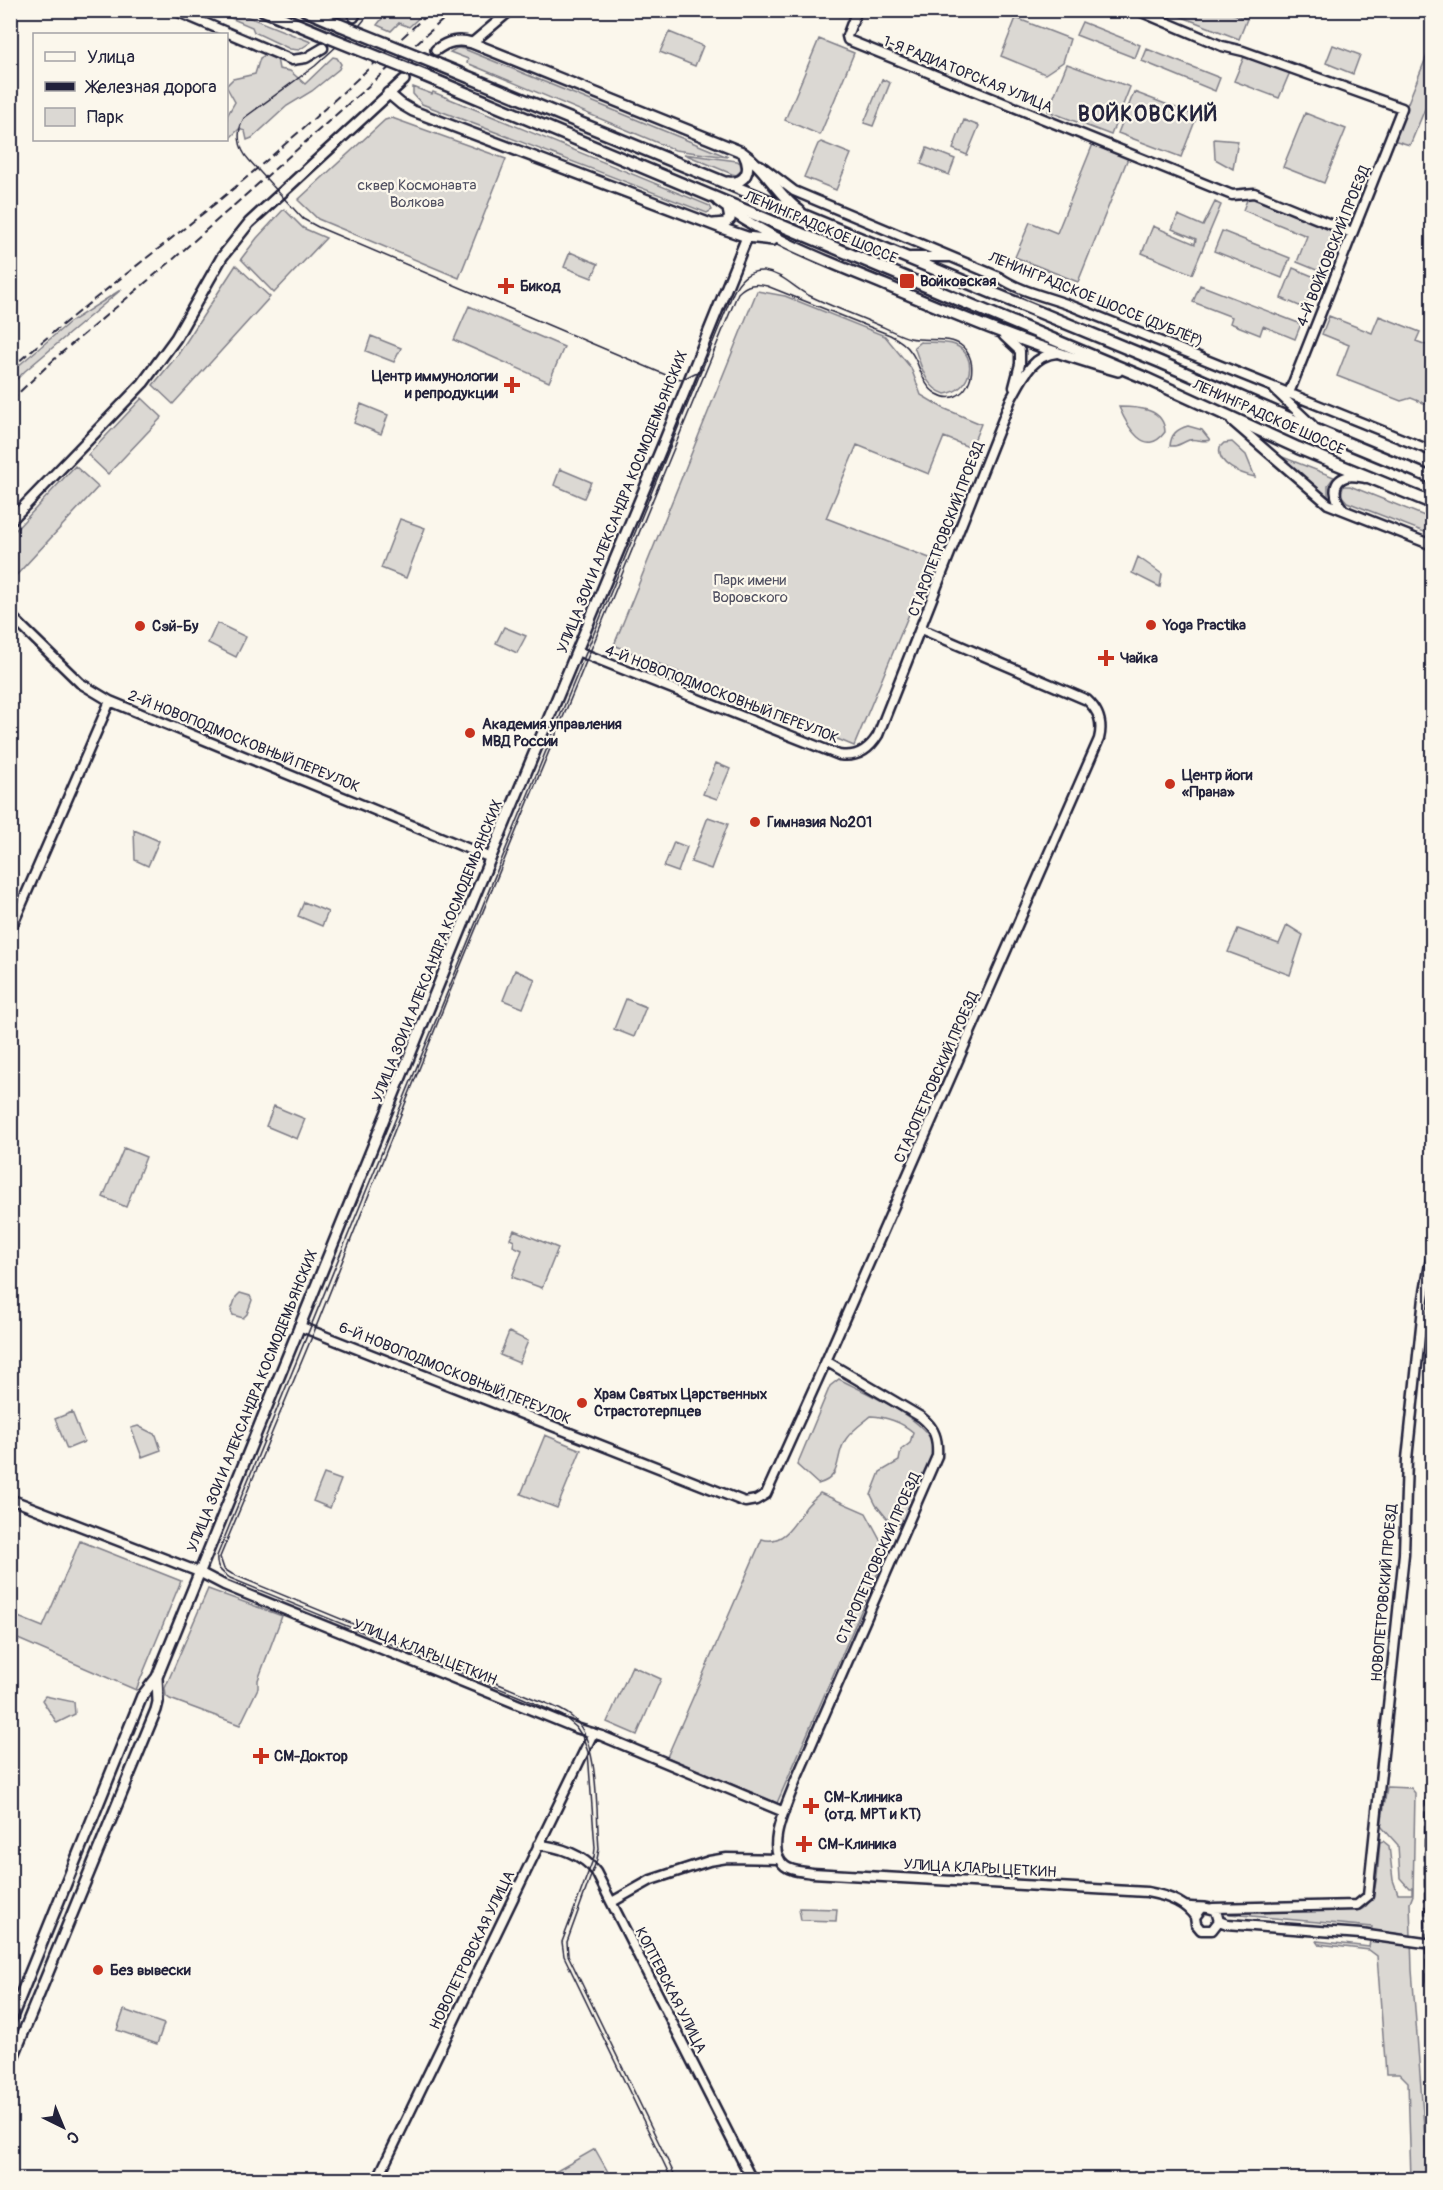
<svg xmlns="http://www.w3.org/2000/svg" width="1443" height="2190" viewBox="0 0 1443 2190" font-family="Pangolin,sans-serif">
	<style>
		.green { fill: #dbd8d3; stroke: #7e7d87; stroke-width: 1.5 }
		.lines { fill: none; stroke-linecap: round; stroke-linejoin: round }
		.tertiary-tunnel { stroke: #d0ccc9; stroke-width: 8; stroke-dasharray: 8 4; stroke-linecap: butt }
		.secondary-tunnel { stroke: #d0ccc9; stroke-width: 9; stroke-dasharray: 9 4.5; stroke-linecap: butt }
		.tertiary-casing { stroke: #22223b; stroke-width: 13 }
		.secondary-casing { stroke: #22223b; stroke-width: 14 }
		.primary-casing { stroke: #22223b; stroke-width: 15 }
		.tertiary { stroke: #fbf7ec; stroke-width: 8 }
		.secondary { stroke: #fbf7ec; stroke-width: 9 }
		.primary { stroke: #fbf7ec; stroke-width: 10 }
		.tram { stroke: #22223b; stroke-width: 1.5 }
		.rail { stroke: #22223b; stroke-width: 2; stroke-dasharray: 9 4.5; stroke-linecap: butt }
		.tertiary-bridge-casing { stroke: #22223b; stroke-width: 13; stroke-linecap: butt }
		.primary-bridge-casing { stroke: #22223b; stroke-width: 15; stroke-linecap: butt }
		.tertiary-bridge { stroke: #fbf7ec; stroke-width: 8 }
		.primary-bridge { stroke: #fbf7ec; stroke-width: 10 }
		.poi-dot { fill: #c8321e; stroke: #fbf7ec; stroke-width: 2 }
		.labels { text-anchor: middle; stroke-width: 4.5; stroke-linejoin: round; paint-order: stroke }
		.street-label { font-size: 15px; fill: #22223b; stroke: #fbf7ec }
		.park-label { font-size: 15px; fill: #505061; stroke: #fbf7ec }
		.poi-label { font-size: 15px; font-weight: bold; fill: #22223b; stroke: #fbf7ec; text-anchor: start }
		.district-label { font-size: 21px; font-weight: bold; letter-spacing: 1.5px; fill: #22223b; stroke: #fbf7ec }
	</style>
	<rect width="100%" height="100%" fill="#fbf7ec"/>
	<filter id="ink" filterUnits="userSpaceOnUse"><feTurbulence type="fractalNoise" baseFrequency=".0167" numOctaves="2"/><feDisplacementMap in="SourceGraphic" scale="12" xChannelSelector="R" yChannelSelector="G"/><feConvolveMatrix kernelMatrix="1 2 1 2 8 2 1 2 1" color-interpolation-filters="sRGB"/></filter>
	<g filter="url(#ink)">
		<path class="green" d="M 214,11 L 233,11 L 311,42 L 299,50 L 290,49 L 254,32 L 252,27 Z
			M 388,11 L 388,10 L 426,11 L 409,27 L 399,23 L 391,31 L 377,25 Z
			M 1173,11 L 1226,11 L 1247,19 L 1239,39 L 1172,13 Z
			M 1016,18 L 1070,39 L 1063,62 L 1045,74 L 1001,56 Z
			M 1082,22 L 1140,45 L 1135,58 L 1076,35 Z
			M 669,32 L 703,46 L 695,66 L 660,52 Z
			M 819,39 L 854,53 L 820,135 L 785,120 Z
			M 1333,45 L 1360,55 L 1353,74 L 1326,63 Z
			M 457,48 L 464,49 L 728,157 L 675,150 L 467,63 L 468,59 L 450,52 Z
			M 1147,49 L 1220,78 L 1215,91 L 1142,61 Z
			M 1432,49 L 1432,92 L 1410,145 L 1393,140 L 1428,53 Z
			M 267,54 L 277,58 L 279,69 L 290,71 L 305,84 L 333,57 L 337,58 L 341,64 L 339,69 L 312,91 L 287,106 L 252,138 L 247,140 L 245,131 L 239,129 L 230,138 L 227,137 L 227,116 L 235,102 L 226,86 L 233,79 L 255,74 L 260,58 Z
			M 1244,57 L 1290,72 L 1279,98 L 1234,81 Z
			M 1067,64 L 1130,87 L 1111,135 L 1048,111 Z
			M 882,79 L 890,83 L 873,126 L 864,123 Z
			M 413,87 L 432,94 L 433,92 L 710,206 L 712,210 L 707,213 L 422,104 L 413,94 Z
			M 1134,92 L 1197,116 L 1181,157 L 1118,133 Z
			M 1305,113 L 1346,129 L 1324,183 L 1283,167 Z
			M 392,118 L 506,159 L 459,278 L 318,219 L 298,200 L 385,120 Z
			M 964,120 L 979,126 L 967,155 L 953,149 Z
			M 1214,139 L 1238,141 L 1233,169 L 1215,159 Z
			M 821,142 L 851,154 L 836,190 L 804,177 L 818,144 Z
			M 1093,144 L 1128,158 L 1078,282 L 1015,257 L 1030,222 L 1057,233 Z
			M 927,148 L 955,159 L 949,175 L 921,164 Z
			M 684,154 L 737,161 L 740,163 L 742,170 L 736,175 L 732,174 Z
			M 1249,195 L 1336,231 L 1319,271 L 1297,262 L 1307,236 L 1243,210 Z
			M 1215,202 L 1221,205 L 1192,274 L 1142,253 L 1153,226 L 1195,244 L 1196,239 L 1172,229 L 1178,215 L 1203,226 Z
			M 284,209 L 303,228 L 326,238 L 274,293 L 241,259 L 257,238 Z
			M 1222,231 L 1290,258 L 1282,278 L 1214,251 Z
			M 570,252 L 598,264 L 592,278 L 564,267 Z
			M 236,265 L 270,297 L 173,404 L 153,385 L 177,356 Z
			M 1293,268 L 1317,278 L 1304,308 L 1281,298 Z
			M 1200,285 L 1301,324 L 1295,339 L 1263,326 L 1260,335 L 1230,323 L 1232,317 L 1193,302 Z
			M 122,289 L 25,371 L 11,385 L 11,372 L 70,322 Z
			M 757,291 L 785,296 L 885,336 L 911,368 L 921,395 L 943,408 L 981,424 L 971,448 L 944,437 L 929,474 L 857,445 L 826,518 L 932,559 L 854,746 L 614,645 Z
			M 469,306 L 564,347 L 549,382 L 454,340 Z
			M 1329,316 L 1372,333 L 1379,316 L 1420,332 L 1416,341 L 1432,347 L 1431,406 L 1411,398 L 1401,401 L 1337,376 L 1349,345 L 1322,334 Z
			M 371,336 L 401,348 L 394,362 L 366,351 Z
			M 920,342 C 931,343 945,341 955,345 C 979,356 972,390 945,394 C 924,387 922,366 914,347 Z
			M 142,398 L 162,417 L 108,474 L 88,455 Z
			M 361,404 L 388,415 L 381,434 L 354,423 Z
			M 1119,407 C 1138,407 1164,408 1165,432 C 1145,459 1127,426 1119,407 Z
			M 1188,426 L 1202,430 L 1210,440 C 1203,443 1197,438 1189,440 C 1181,443 1178,447 1170,446 C 1171,434 1177,429 1188,426 Z
			M 1232,442 L 1246,455 L 1255,477 C 1241,474 1216,465 1220,447 L 1224,443 Z
			M 1280,456 L 1334,477 L 1328,485 L 1328,497 Z
			M 75,466 L 98,487 L 11,581 L 11,535 Z
			M 560,469 L 591,482 L 584,498 L 554,485 Z
			M 1345,486 L 1350,486 L 1432,519 L 1432,535 L 1347,502 L 1341,495 L 1343,487 Z
			M 400,519 L 425,528 L 406,578 L 381,568 Z
			M 1138,557 L 1162,574 L 1160,587 L 1132,573 Z
			M 217,623 L 246,637 L 236,657 L 208,643 Z
			M 504,627 L 526,636 L 517,653 L 496,643 Z
			M 716,763 L 730,769 L 717,799 L 703,794 Z
			M 708,817 L 728,824 L 711,869 L 691,862 Z
			M 134,830 L 159,841 L 148,866 L 135,860 Z
			M 674,842 L 687,847 L 678,872 L 664,867 Z
			M 304,902 L 328,912 L 322,926 L 298,916 Z
			M 1287,925 L 1303,935 L 1290,975 L 1228,952 L 1238,929 L 1279,944 Z
			M 515,970 L 535,979 L 523,1008 L 503,1000 Z
			M 626,999 L 646,1007 L 634,1037 L 614,1029 Z
			M 274,1106 L 305,1119 L 297,1139 L 266,1126 Z
			M 124,1148 L 146,1157 L 126,1207 L 103,1197 Z
			M 514,1230 L 558,1248 L 542,1288 L 512,1277 L 522,1250 L 513,1246 L 514,1241 L 510,1239 Z
			M 240,1293 L 250,1296 L 252,1300 L 247,1314 L 243,1318 L 233,1315 L 231,1311 L 236,1297 Z
			M 509,1332 L 528,1341 L 519,1363 L 500,1355 Z
			M 839,1379 C 864,1392 917,1415 930,1438 C 934,1445 932,1453 931,1461 L 902,1524 L 890,1522 L 876,1505 L 871,1495 L 880,1472 L 899,1461 L 901,1450 L 910,1443 L 913,1432 C 901,1422 887,1417 871,1416 C 863,1423 852,1430 846,1439 C 834,1456 844,1477 818,1484 L 797,1465 L 830,1386 Z
			M 72,1412 L 84,1442 L 67,1449 L 55,1419 Z
			M 138,1426 L 156,1435 L 161,1450 L 142,1457 L 131,1428 Z
			M 545,1435 L 581,1450 L 557,1508 L 521,1494 Z
			M 324,1474 L 341,1480 L 330,1508 L 313,1501 Z
			M 820,1493 L 866,1513 L 887,1552 L 777,1803 L 667,1757 L 762,1539 C 784,1546 795,1522 806,1507 C 810,1502 815,1498 820,1493 Z
			M 80,1541 L 181,1581 L 136,1690 L 11,1636 L 11,1614 L 43,1627 Z
			M 208,1589 L 282,1616 L 258,1680 L 258,1688 L 240,1725 L 170,1699 L 166,1696 L 165,1688 Z
			M 632,1666 L 661,1679 L 637,1735 L 607,1722 Z
			M 45,1696 L 74,1702 L 75,1714 L 57,1723 L 42,1700 Z
			M 1387,1787 L 1411,1788 L 1415,1793 L 1413,1895 L 1410,1903 L 1412,1970 L 1428,2179 L 1411,2179 L 1408,2082 L 1400,2074 L 1386,2074 L 1377,1956 L 1369,1950 L 1319,1944 L 1317,1941 L 1369,1947 L 1372,1927 L 1230,1914 L 1230,1912 L 1360,1910 C 1379,1903 1378,1860 1380,1842 L 1383,1841 L 1389,1846 L 1393,1880 L 1398,1894 L 1412,1894 L 1412,1888 L 1409,1888 L 1400,1878 L 1398,1845 L 1381,1826 Z
			M 799,1908 L 837,1909 L 836,1921 L 801,1920 Z
			M 124,2010 L 164,2024 L 157,2044 L 117,2030 Z
			M 595,2149 L 612,2179 L 550,2179 L 548,2176 Z"/>
		<g class="lines">
			<path class="tertiary-tunnel" d="M 323,48 L 354,17"/>
			<path class="secondary-tunnel" d="M 404,80 L 436,50"/>
			<defs>
				<path id="tertiary" d="M 174,10 L 292,60 L 306,58 L 323,48
					M 857,10 L 847,36 L 848,40 L 1232,195 L 1254,193 L 1352,233
					M 1137,10 L 1222,46 L 1243,51 L 1402,108 L 1289,393
					M 354,17 L 358,10
					M 472,43 L 511,10
					M 760,165 L 794,191 L 999,277 C 1022,293 1051,297 1077,308 L 1432,451
					M 911,257 L 949,257
					M 1004,336 L 1020,351 L 1020,364 L 1014,387
					M 1275,390 L 1313,426
					M 1232,421 L 1328,504 L 1432,545
					M 1343,509 C 1335,500 1330,482 1346,477 C 1352,475 1359,477 1365,478
					M 10,615 L 80,683 L 110,701 L 491,858
					M 921,629 L 1087,700 C 1099,711 1103,723 1099,739 L 826,1361 L 921,1417 C 935,1428 938,1439 937,1456 L 795,1782 C 788,1803 763,1849 785,1866 C 792,1872 804,1871 812,1873 L 1147,1892 C 1164,1895 1185,1901 1195,1917
					M 577,651 L 839,755 C 857,758 869,750 878,735 L 1011,399 C 1022,379 1032,355 1057,353
					M 10,931 L 110,701
					M 299,1326 L 745,1502 L 756,1500 L 766,1494 L 826,1361
					M 10,1499 L 199,1572 L 224,1585 L 576,1728 L 602,1736 L 784,1812
					M 538,1845 C 558,1846 584,1855 596,1872 L 752,2180
					M 612,1902 L 651,1880 L 709,1861 L 727,1858 L 779,1859
					M 1185,1906 C 1196,1909 1207,1905 1216,1911 L 1219,1921 L 1212,1930 L 1201,1930 L 1196,1924 L 1195,1917 L 1202,1908
					M 1213,1908 L 1357,1905 L 1368,1896 L 1404,1554 L 1407,1459 L 1424,1298 L 1432,1252
					M 1219,1921 L 1227,1924 L 1361,1934
					M 377,2180 L 593,1733"/>
				<path id="secondary" d="M 436,50 C 448,41 458,39 472,43 L 742,152 C 765,167 777,195 800,211
					M 388,93 L 401,104 L 413,111 L 724,229 L 747,237 L 773,240
					M 728,182 C 746,184 752,170 744,155
					M 718,201 C 768,240 827,261 885,285 C 961,317 1037,349 1118,371
					M 714,224 L 725,223 L 730,219 L 728,209
					M 10,521 L 143,383 L 176,338 L 222,257 L 249,223 L 404,80
					M 10,2022 L 142,1696 L 157,1677 L 475,895 L 664,442 L 747,237
					M 10,2065 L 156,1710 L 158,1702 L 157,1677"/>
				<path id="primary" d="M 263,10 L 328,37
					M 305,10 L 340,25
					M 437,64 L 1160,362 L 1321,432 L 1432,478
					M 425,76 L 1143,377 L 1298,448 L 1432,503"/>
			</defs>
			<use href="#tertiary" class="tertiary-casing"/>
			<use href="#secondary" class="secondary-casing"/>
			<use href="#primary" class="primary-casing"/>
			<use href="#tertiary" class="tertiary"/>
			<use href="#secondary" class="secondary"/>
			<use href="#primary" class="primary"/>
			<path class="tram" d="M 372,10 L 360,25 L 315,66 L 244,118 C 236,132 238,148 249,160 L 303,219 L 318,227 L 673,378 L 683,379 L 703,369
				M 672,2180 L 564,1956 L 562,1942 L 594,1857 L 595,1848 L 588,1752 L 582,1736 L 576,1727 L 563,1716 L 523,1698 L 230,1578 C 221,1572 216,1568 217,1556 L 733,293 C 739,279 749,270 764,271 C 783,274 793,287 808,295 C 830,306 853,314 876,324 C 887,328 898,335 910,338 C 926,342 950,335 963,347 C 984,367 964,410 937,394 C 921,385 921,365 911,352 C 906,344 898,339 890,335 L 767,286 C 755,283 747,284 738,293 L 451,989 L 314,1332 L 220,1557 L 224,1569 L 232,1574 L 530,1697 C 544,1703 560,1707 572,1717 C 600,1739 596,1814 599,1849 L 597,1859 L 567,1942 L 568,1955 L 677,2180"/>
			<path class="rail" d="M 10,369 C 82,306 159,250 233,189 C 301,132 366,71 432,10
				M 10,401 L 60,354 L 169,263 L 454,10
				M 1432,1690 C 1419,1830 1426,1970 1432,2110"/>
			<defs>
				<path id="tertiary-bridge" d="M 1361,1934 L 1432,1944"/>
				<path id="primary-bridge" d="M 340,25 L 437,64
					M 328,37 L 425,76"/>
			</defs>
			<use href="#tertiary-bridge" class="tertiary-bridge-casing"/>
			<use href="#primary-bridge" class="primary-bridge-casing"/>
			<use href="#tertiary-bridge" class="tertiary-bridge"/>
			<use href="#primary-bridge" class="primary-bridge"/>
		</g>
	</g>
	<g class="poi-dot">
		<rect x="899" y="273" width="16" height="16" rx="3"/>
		<path d="M503 277h6v6h6v6h-6v6h-6v-6h-6v-6h6z"/>
		<path d="M509 376h6v6h6v6h-6v6h-6v-6h-6v-6h6z"/>
		<circle cx="1151" cy="625" r="6"/>
		<circle cx="140" cy="626" r="6"/>
		<path d="M1103 649h6v6h6v6h-6v6h-6v-6h-6v-6h6z"/>
		<circle cx="470" cy="733" r="6"/>
		<circle cx="1170" cy="784" r="6"/>
		<circle cx="755" cy="822" r="6"/>
		<circle cx="582" cy="1403" r="6"/>
		<path d="M258 1747h6v6h6v6h-6v6h-6v-6h-6v-6h6z"/>
		<path d="M808 1797h6v6h6v6h-6v6h-6v-6h-6v-6h6z"/>
		<path d="M801 1835h6v6h6v6h-6v6h-6v-6h-6v-6h6z"/>
		<circle cx="98" cy="1970" r="6"/>
	</g>
	<g class="labels">
		<g class="street-label">
			<text transform="translate(968 74) rotate(22)" y="5">1-Я РАДИАТОРСКАЯ УЛИЦА</text>
			<text transform="translate(821 227) rotate(23)" y="5">ЛЕНИНГРАДСКОЕ ШОССЕ</text>
			<text transform="translate(1333 246) rotate(-68)" y="5">4-Й ВОЙКОВСКИЙ ПРОЕЗД</text>
			<text transform="translate(1096 299) rotate(22)" y="5">ЛЕНИНГРАДСКОЕ ШОССЕ (ДУБЛЁР)</text>
			<text transform="translate(1269 417) rotate(24)" y="5">ЛЕНИНГРАДСКОЕ ШОССЕ</text>
			<text transform="translate(622 502) rotate(-68)" y="5">УЛИЦА ЗОИ И АЛЕКСАНДРА КОСМОДЕМЬЯНСКИХ</text>
			<text transform="translate(946 529) rotate(-69)" y="5">СТАРОПЕТРОВСКИЙ ПРОЕЗД</text>
			<text transform="translate(722 694) rotate(21)" y="5">4-Й НОВОПОДМОСКОВНЫЙ ПЕРЕУЛОК</text>
			<text transform="translate(244 741) rotate(22)" y="5">2-Й НОВОПОДМОСКОВНЫЙ ПЕРЕУЛОК</text>
			<text transform="translate(437 951) rotate(-68)" y="5">УЛИЦА ЗОИ И АЛЕКСАНДРА КОСМОДЕМЬЯНСКИХ</text>
			<text transform="translate(936 1077) rotate(-66)" y="5">СТАРОПЕТРОВСКИЙ ПРОЕЗД</text>
			<text transform="translate(455 1373) rotate(22)" y="5">6-Й НОВОПОДМОСКОВНЫЙ ПЕРЕУЛОК</text>
			<text transform="translate(252 1401) rotate(-68)" y="5">УЛИЦА ЗОИ И АЛЕКСАНДРА КОСМОДЕМЬЯНСКИХ</text>
			<text transform="translate(878 1558) rotate(-66)" y="5">СТАРОПЕТРОВСКИЙ ПРОЕЗД</text>
			<text transform="translate(1384 1593) rotate(-85)" y="5">НОВОПЕТРОВСКИЙ ПРОЕЗД</text>
			<text transform="translate(425 1652) rotate(22)" y="5">УЛИЦА КЛАРЫ ЦЕТКИН</text>
			<text transform="translate(980 1868) rotate(3)" y="5">УЛИЦА КЛАРЫ ЦЕТКИН</text>
			<text transform="translate(472 1950) rotate(-64)" y="5">НОВОПЕТРОВСКАЯ УЛИЦА</text>
			<text transform="translate(671 1990) rotate(63)" y="5">КОПТЕВСКАЯ УЛИЦА</text>
		</g>
		<g class="park-label">
			<text x="417" y="190">сквер Космонавта<tspan x="417" dy="17">Волкова</tspan></text>
			<text x="750" y="585">Парк имени<tspan x="750" dy="17">Воровского</tspan></text>
		</g>
		<g class="poi-label">
			<text x="920" y="286">Войковская</text>
			<text x="520" y="291">Бикод</text>
			<text x="498" y="381" text-anchor="end">Центр иммунологии<tspan x="498" dy="17">и репродукции</tspan></text>
			<text x="1163" y="630">Yoga Practika</text>
			<text x="152" y="631">Сэй-Бу</text>
			<text x="1120" y="663">Чайка</text>
			<text x="482" y="729">Академия управления<tspan x="482" dy="17">МВД России</tspan></text>
			<text x="1182" y="780">Центр йоги<tspan x="1182" dy="17">«Прана»</tspan></text>
			<text x="767" y="827">Гимназия №201</text>
			<text x="594" y="1399">Храм Святых Царственных<tspan x="594" dy="17">Страстотерпцев</tspan></text>
			<text x="274" y="1761">СМ-Доктор</text>
			<text x="824" y="1802">СМ-Клиника<tspan x="824" dy="17">(отд. МРТ и КТ)</tspan></text>
			<text x="818" y="1849">СМ-Клиника</text>
			<text x="110" y="1975">Без вывески</text>
		</g>
		<g class="district-label">
			<text x="1148" y="121">ВОЙКОВСКИЙ</text>
		</g>
	</g>
	<rect width="1443" height="2190" fill="none" stroke="#fbf7ec" stroke-width="36"/>
	<rect x="18" y="18" width="1407" height="2154" fill="none" stroke="#22223b" stroke-width="2" filter="url(#ink)"/>
	<rect x="33" y="33" width="195" height="108" fill="#fbf7ec" stroke="#a4a2a5" stroke-width="1.5"/>
	<rect x="45" y="52" width="30" height="9" fill="#fbf7ec" stroke="#a4a2a5" stroke-width="1.5"/>
	<text x="87" y="63" font-size="18" fill="#22223b">Улица</text>
	<rect x="45" y="82" width="30" height="9" fill="#22223b" stroke="#a4a2a5" stroke-width="1.5"/>
	<text x="87" y="93" font-size="18" fill="#22223b">Железная дорога</text>
	<rect x="45" y="108" width="30" height="18" fill="#dbd8d3" stroke="#a4a2a5" stroke-width="1.5"/>
	<text x="87" y="123" font-size="18" fill="#22223b">Парк</text>
	<g transform="translate(63 2127) rotate(137)" stroke="#fbf7ec" stroke-width="4.5" paint-order="stroke">
	<path d="M0-4.5L10 22L0 15L-10 22Z" fill="#22223b"/>
	<text y="-9" font-size="16" font-weight="bold" text-anchor="middle" fill="#22223b">С</text>
	</g>
</svg>
